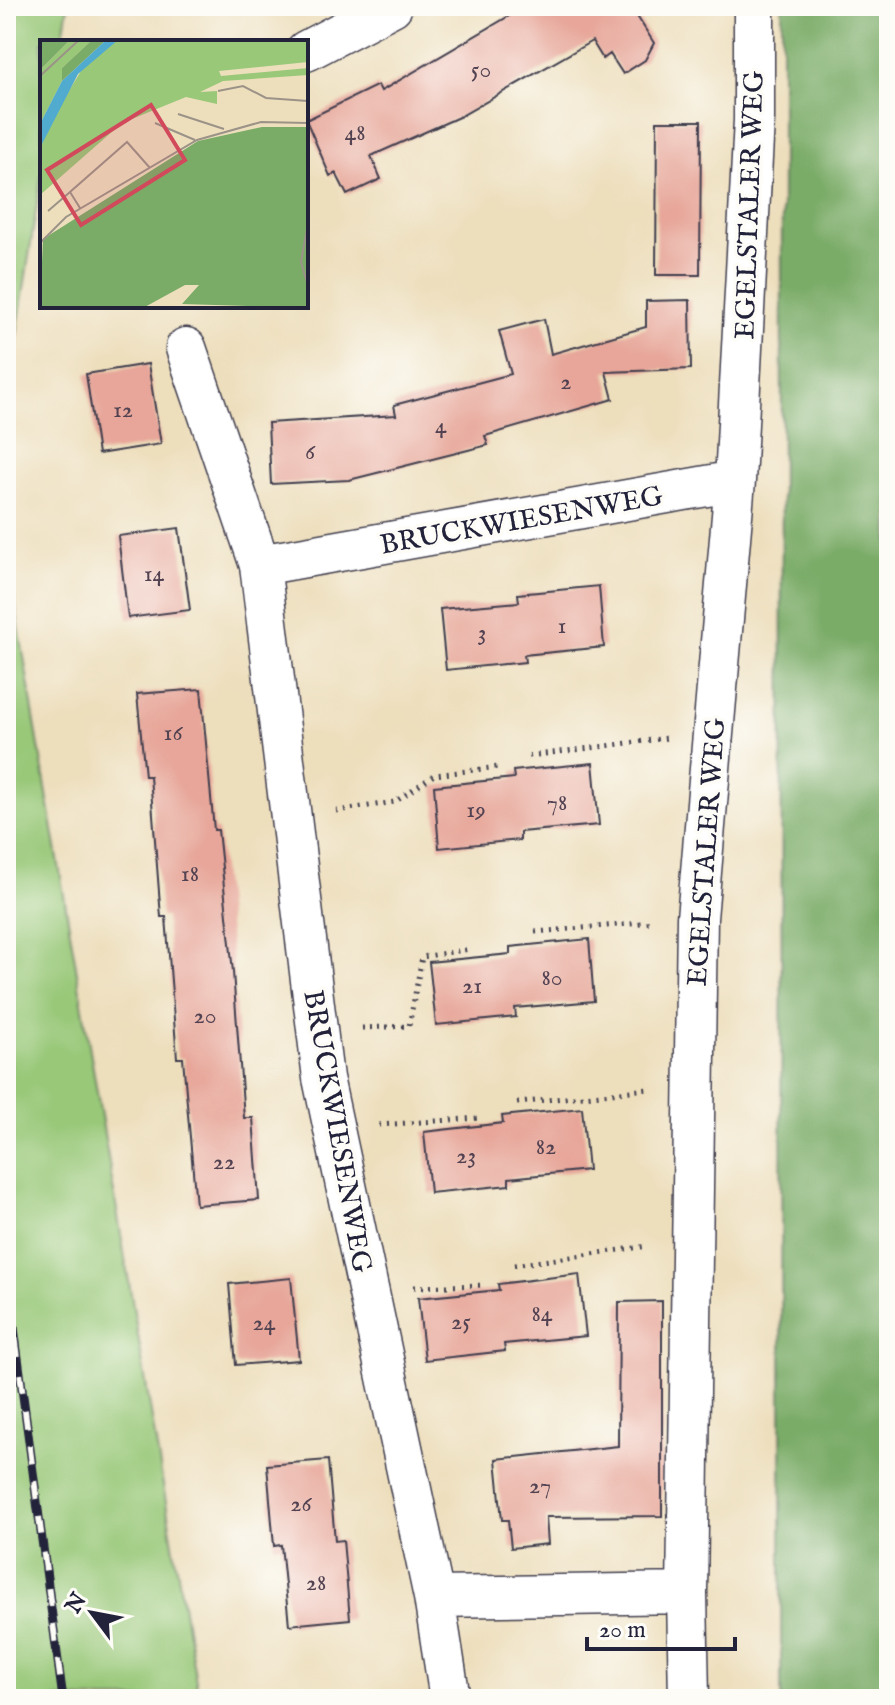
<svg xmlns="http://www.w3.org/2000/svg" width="895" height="1705" viewBox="0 0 895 1705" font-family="'IM FELL English',serif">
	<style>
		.green { fill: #98c878; stroke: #5d755a; stroke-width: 2 }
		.forest { fill: #7aac68; stroke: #4e6752; stroke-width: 2 }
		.building { fill: #e7a699 }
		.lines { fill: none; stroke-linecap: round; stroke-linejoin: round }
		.street-casing { stroke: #403e4e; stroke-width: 43 }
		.path { stroke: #403e4e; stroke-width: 5; stroke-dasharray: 2 6; stroke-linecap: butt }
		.street { stroke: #fff; stroke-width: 40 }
		.rail-casing { stroke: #22223b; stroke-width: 9 }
		.rail { stroke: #fdfcf7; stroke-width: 6; stroke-dasharray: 18; stroke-linecap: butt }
		.labels { text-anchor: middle; stroke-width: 7; stroke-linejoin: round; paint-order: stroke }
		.number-label { font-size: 24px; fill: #534352 }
		.street-label { font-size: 28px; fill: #22223b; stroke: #fdfcf7 }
		.inset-road { fill: none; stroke: #9c9388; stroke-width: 2 }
		.view { fill: #d1495b; fill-opacity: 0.15; stroke: #d1495b; stroke-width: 4 }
		.inset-edge { fill: none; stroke: #22223b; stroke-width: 4 }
	</style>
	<rect width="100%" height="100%" fill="#fdfcf7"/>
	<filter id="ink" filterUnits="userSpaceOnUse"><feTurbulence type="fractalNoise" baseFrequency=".0125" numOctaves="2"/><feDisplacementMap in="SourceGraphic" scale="16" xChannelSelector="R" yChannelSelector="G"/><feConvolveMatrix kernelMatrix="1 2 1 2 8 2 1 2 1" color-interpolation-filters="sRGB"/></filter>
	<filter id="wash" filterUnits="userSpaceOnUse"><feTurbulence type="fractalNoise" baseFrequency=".006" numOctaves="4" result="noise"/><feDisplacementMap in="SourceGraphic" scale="32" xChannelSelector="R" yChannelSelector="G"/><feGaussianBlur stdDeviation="1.8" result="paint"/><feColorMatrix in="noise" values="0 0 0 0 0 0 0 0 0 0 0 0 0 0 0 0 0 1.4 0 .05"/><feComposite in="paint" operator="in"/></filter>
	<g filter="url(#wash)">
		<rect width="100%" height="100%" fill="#eddebc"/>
		<path class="green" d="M 6,6 L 68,6 L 62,42 L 42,42 L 42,172 L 6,405 Z
			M 6,550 L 199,1699 L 6,1699 Z"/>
		<path class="forest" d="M 782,6 L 889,6 L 889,1699 L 781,1699 Z"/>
		<g id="blocks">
			<path class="building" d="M 526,6 L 646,6 L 635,13 L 654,43 L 645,60 L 623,74 L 610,54 L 603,59 L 592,41 L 461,116 L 371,156 L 381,179 L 347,195 L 336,173 L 330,176 L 306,120 L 378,85 L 381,91 Z
				M 657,121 L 701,121 L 700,275 L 656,275 Z
				M 690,300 L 691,369 L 606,372 L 613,399 L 485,436 L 488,445 L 349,480 L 271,484 L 268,423 L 396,415 L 394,405 L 511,374 L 499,331 L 544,319 L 551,354 L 646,327 L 646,301 Z
				M 148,364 L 161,444 L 98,454 L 86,374 Z
				M 179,528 L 190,610 L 128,618 L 118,536 Z
				M 599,586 L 604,647 L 524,655 L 525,662 L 446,670 L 440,609 L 519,602 L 518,594 Z
				M 201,689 L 214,830 L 218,830 L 233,972 L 244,1118 L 253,1118 L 259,1200 L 196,1205 L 183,1058 L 177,1058 L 166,917 L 161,917 L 150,776 L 145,776 L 137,694 Z
				M 593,763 L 599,825 L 520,832 L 520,840 L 439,848 L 434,786 L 514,778 L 513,771 Z
				M 589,939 L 594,1001 L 515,1008 L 516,1017 L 436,1025 L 429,962 L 510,954 L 510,947 Z
				M 582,1108 L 588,1170 L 509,1178 L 509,1185 L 430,1193 L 424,1132 L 503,1123 L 502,1116 Z
				M 579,1274 L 586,1336 L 504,1344 L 505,1351 L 425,1360 L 418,1298 L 499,1290 L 498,1284 Z
				M 291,1278 L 299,1360 L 236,1365 L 229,1284 Z
				M 662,1301 L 662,1516 L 546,1517 L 548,1544 L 511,1548 L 508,1520 L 502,1520 L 496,1459 L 618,1446 L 619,1302 Z
				M 328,1460 L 335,1541 L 343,1540 L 350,1619 L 289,1625 L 281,1545 L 274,1546 L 267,1465 Z"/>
		</g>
	</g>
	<g filter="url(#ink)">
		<use href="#blocks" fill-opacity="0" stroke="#403e4e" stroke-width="2"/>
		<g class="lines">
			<defs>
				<path id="street" d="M 306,51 L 392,6
					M 186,348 L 260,565
					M 687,1593 L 434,1597 L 323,1078 L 260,565 L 735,481
					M 434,1597 L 450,1699
					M 689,1699 L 687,1593 L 697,918 L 735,481 L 754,120 L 754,6"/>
			</defs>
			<use href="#street" class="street-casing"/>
			<path class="path" d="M 529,756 L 667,738
				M 336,811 L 395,802 L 434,775 L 499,767
				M 535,932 L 653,922
				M 362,1028 L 409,1026 L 422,957 L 470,949
				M 517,1103 L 649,1089
				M 379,1125 L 479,1118
				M 514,1265 L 648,1246
				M 414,1287 L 485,1285"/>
			<use href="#street" class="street"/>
			<defs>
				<path id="rail" d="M 6,1267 L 63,1699"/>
			</defs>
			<use href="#rail" class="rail-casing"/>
			<use href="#rail" class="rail"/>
		</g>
	</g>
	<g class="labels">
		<g class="number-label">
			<text x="481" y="77">50</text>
			<text x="355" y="140">48</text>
			<text x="566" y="389">2</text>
			<text x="123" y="417">12</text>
			<text x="441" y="433">4</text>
			<text x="310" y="459">6</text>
			<text x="154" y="581">14</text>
			<text x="562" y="633">1</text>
			<text x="482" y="640">3</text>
			<text x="173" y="740">16</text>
			<text x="557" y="810">78</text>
			<text x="476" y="817">19</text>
			<text x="190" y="881">18</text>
			<text x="552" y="985">80</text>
			<text x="472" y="993">21</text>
			<text x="205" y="1023">20</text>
			<text x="546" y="1154">82</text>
			<text x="466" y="1163">23</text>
			<text x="224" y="1169">22</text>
			<text x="542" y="1321">84</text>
			<text x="461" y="1329">25</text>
			<text x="264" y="1330">24</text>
			<text x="540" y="1493">27</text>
			<text x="301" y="1511">26</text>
			<text x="316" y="1590">28</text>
		</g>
		<g class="street-label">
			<text transform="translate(748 205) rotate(-88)" y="10">EGELSTALER WEG</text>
			<text transform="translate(521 519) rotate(-10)" y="10">BRUCKWIESENWEG</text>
			<text transform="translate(705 852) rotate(-86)" y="10">EGELSTALER WEG</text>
			<text transform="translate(339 1131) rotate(80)" y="10">BRUCKWIESENWEG</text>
		</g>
	</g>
	<g transform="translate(40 40)">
		<rect width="268" height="268" fill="#eddebc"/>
		<path d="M 30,0 L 52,0 L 22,28 L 22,41 L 0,84 L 0,30 ZM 78,0 L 268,0 L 268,22 L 179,31 L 181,36 L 268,28 L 268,35 L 183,41 L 160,52 L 177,51 L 177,64 L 146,57 L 82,83 L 0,155 L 0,108 L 18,69 L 44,26 Z" fill="#98c878"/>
		<path d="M 0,0 L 30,0 L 0,30 ZM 52,0 L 66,0 L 22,41 L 22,28 ZM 222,87 L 266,87 L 268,268 L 142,264 L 159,245 L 145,245 L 103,268 L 0,268 L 3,199 L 158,101 Z" fill="#7aac68"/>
		<path d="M 66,0 L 78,0 L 38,34 L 0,108 L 0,84 L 22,41 Z" fill="#51abcf"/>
		<path class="inset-road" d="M 0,36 L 39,0M 178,51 L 203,46 L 226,58 L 268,61M 138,74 L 184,89M 115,83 L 155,100M 40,168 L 30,152 L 87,102 L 110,128M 8,171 L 30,152M 268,183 L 261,222 L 268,246M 0,203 L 26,177 L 157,100 L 221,82 L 268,83"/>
		<path class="view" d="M 111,65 L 145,120 L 41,185 L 7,130 Z"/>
		<rect width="268" height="268" class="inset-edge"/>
	</g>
	<rect width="895" height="1705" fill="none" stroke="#fdfcf7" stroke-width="32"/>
	<g transform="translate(92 1613) rotate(302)" stroke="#fdfcf7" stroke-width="6" paint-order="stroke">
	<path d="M0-6L14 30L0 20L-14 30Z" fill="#22223b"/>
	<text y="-12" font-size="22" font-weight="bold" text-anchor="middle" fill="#22223b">N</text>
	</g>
	<path d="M587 1637v12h148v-12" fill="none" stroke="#22223b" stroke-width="4"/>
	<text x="599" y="1637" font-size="24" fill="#22223b" stroke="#fdfcf7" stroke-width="6" paint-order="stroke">20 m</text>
</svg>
